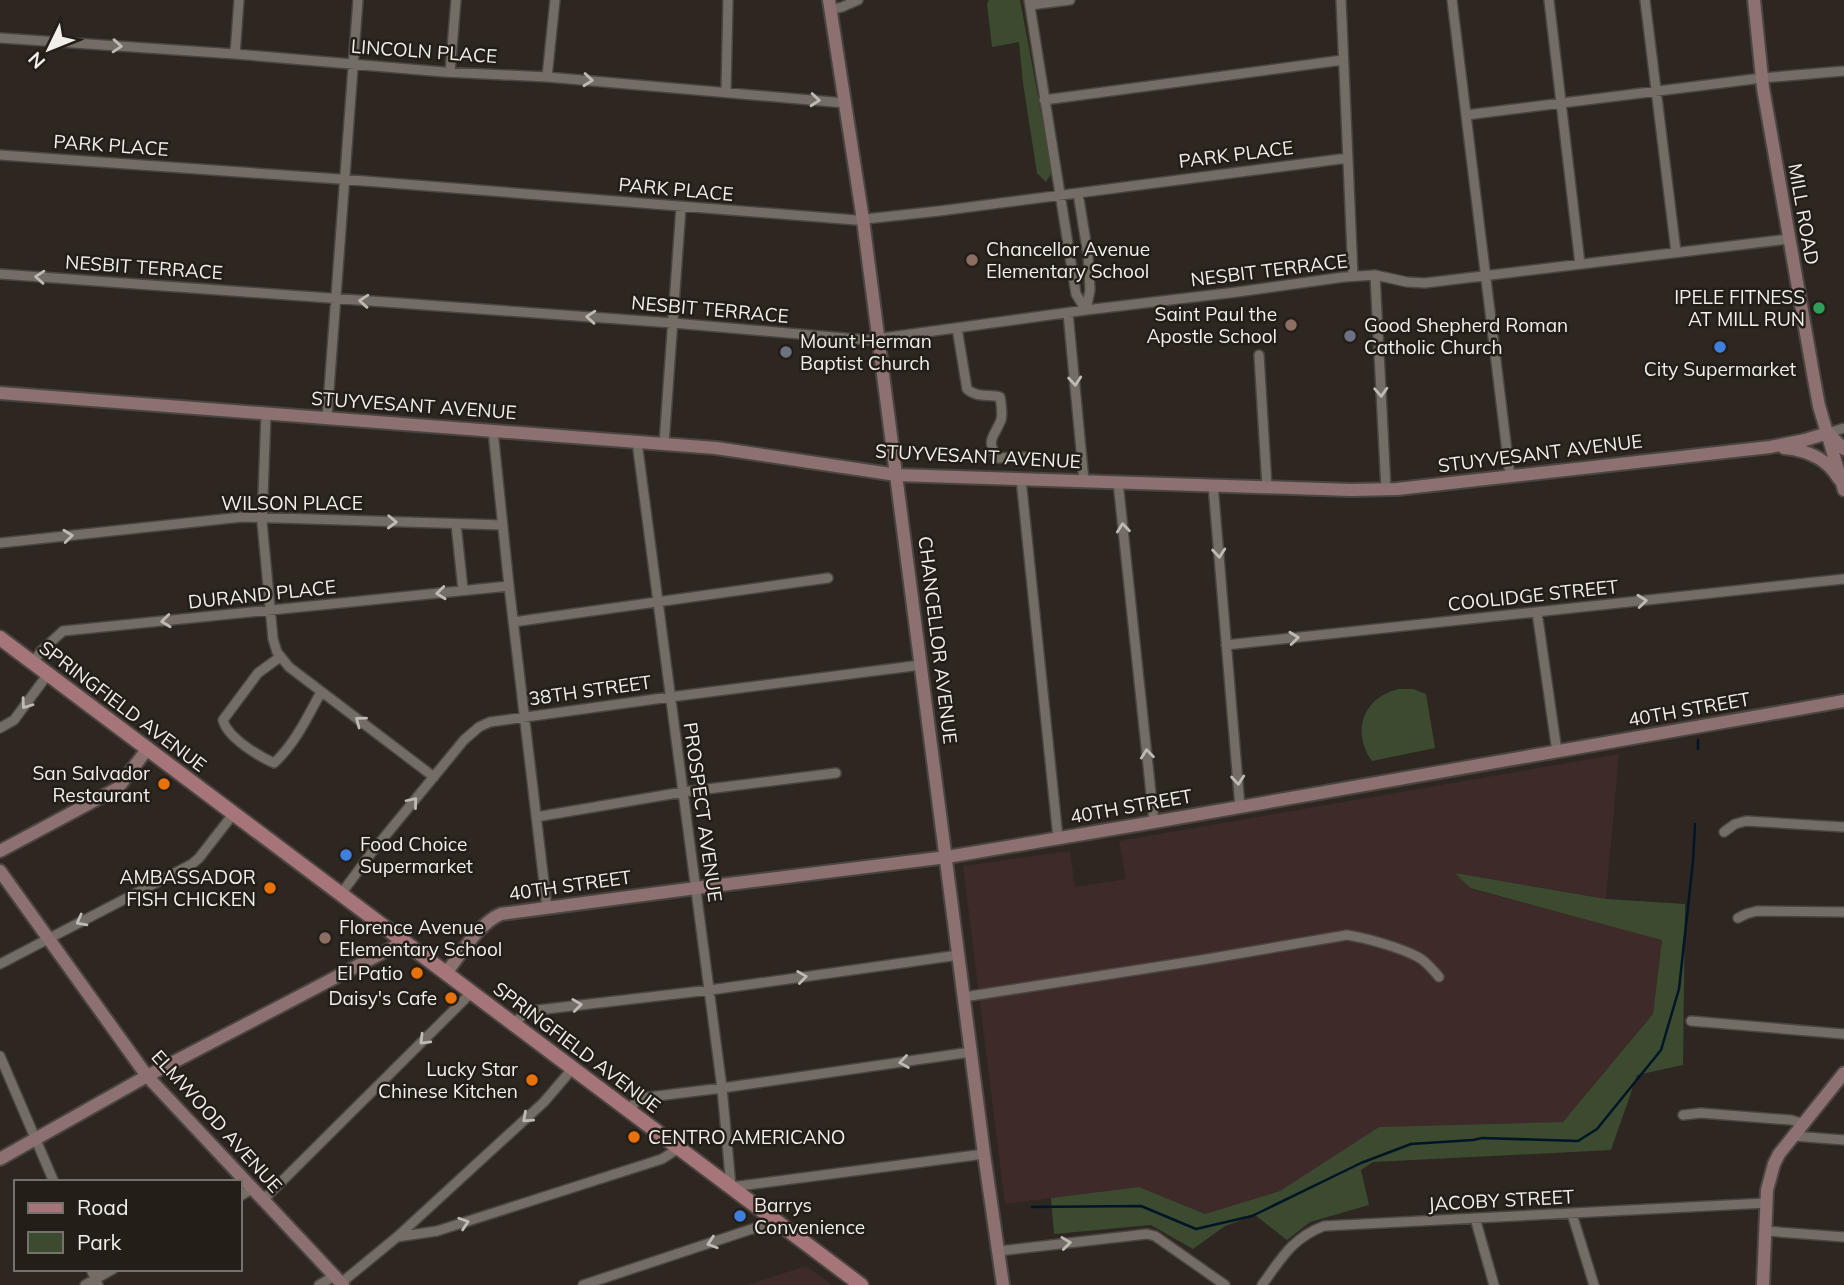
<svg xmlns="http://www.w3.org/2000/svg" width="1844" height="1285" viewBox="0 0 1844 1285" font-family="Mulish,sans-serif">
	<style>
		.industrial { fill: #3e2a28 }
		.green { fill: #3c4b30 }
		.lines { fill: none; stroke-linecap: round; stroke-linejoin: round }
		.stream { stroke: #001626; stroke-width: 2.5 }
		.street-casing { stroke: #4b4541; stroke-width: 12 }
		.secondary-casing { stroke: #4b4541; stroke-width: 16 }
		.primary-casing { stroke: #4b4541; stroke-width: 18 }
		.street { stroke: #746d66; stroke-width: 9 }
		.secondary { stroke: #8d7170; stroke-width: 12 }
		.primary { stroke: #a67579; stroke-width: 14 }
		.oneway { stroke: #c0bab5 }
		.education-dot { fill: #8d6e63; stroke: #241e18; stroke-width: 2.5 }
		.leisure-dot { fill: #2e9e5b; stroke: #241e18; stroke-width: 2.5 }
		.worship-dot { fill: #6b7280; stroke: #241e18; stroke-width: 2.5 }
		.shop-dot { fill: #3f7fe0; stroke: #241e18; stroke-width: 2.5 }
		.food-dot { fill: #e8710a; stroke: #241e18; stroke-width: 2.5 }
		.labels { text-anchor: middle; stroke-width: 5; stroke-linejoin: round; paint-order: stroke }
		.street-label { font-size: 19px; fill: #f2eeea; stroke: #241e18 }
		.poi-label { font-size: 19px; fill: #f2eeea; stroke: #241e18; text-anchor: start }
	</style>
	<rect width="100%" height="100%" fill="#2e2721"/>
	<path class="industrial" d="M 1619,754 L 1606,899 L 1456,873 L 1470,889 L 1662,939 L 1653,1014 L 1563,1122 L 1379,1127 L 1280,1191 L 1205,1214 L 1139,1187 L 1005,1204 L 963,866 L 1070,851 L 1075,887 L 1126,879 L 1119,841 Z
		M 806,1266 L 832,1285 L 747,1285 Z"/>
	<path class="green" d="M 989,0 L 1020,0 L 1052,172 L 1046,182 L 1037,173 L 1023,83 L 1019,42 L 992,47 L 987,4 Z
		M 1399,689 L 1413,689 L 1426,694 L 1435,748 L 1372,761 C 1351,732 1363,697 1399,689 Z
		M 1455,873 L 1606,899 L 1685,904 L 1683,1065 L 1637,1075 L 1611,1150 L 1373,1162 L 1361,1170 L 1369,1205 L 1310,1222 L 1287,1240 L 1255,1215 L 1225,1226 L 1193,1249 L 1151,1225 L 1054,1234 L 1051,1198 L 1139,1187 L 1205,1214 L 1280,1191 L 1379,1127 L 1563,1122 L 1653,1014 L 1662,940 L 1470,888 Z"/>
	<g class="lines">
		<path class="stream" d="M 1698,740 L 1698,749
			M 1032,1207 L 1141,1206 L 1196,1229 L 1252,1216 L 1361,1163 L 1411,1144 L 1473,1140 L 1482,1138 L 1578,1141 L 1597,1129 L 1661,1050 L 1679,989 L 1693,861 L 1695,824"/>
		<defs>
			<path id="street" d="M 1029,0 L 1076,294 L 1086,310
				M 1341,0 L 1353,276
				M 1452,0 L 1510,476
				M 1549,0 L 1580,264
				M 1645,0 L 1676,252
				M 1030,5 L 1070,0
				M 830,10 L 842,7 L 858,0
				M 0,38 L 235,54 L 444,72 L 547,77 L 845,103
				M 235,54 L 239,0
				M 450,72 L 456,0
				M 547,77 L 555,0
				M 726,92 L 728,0
				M 1044,100 L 1343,60
				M 1466,115 L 1762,78 L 1844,71
				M 0,155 L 339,179 L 856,220 L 939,211 L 1348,158
				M 1078,193 L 1088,255 L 1090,290 L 1086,310
				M 0,274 L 673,323 L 868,340 L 1086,310 L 1237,292 L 1344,277 L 1375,275 L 1407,282 L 1425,283 L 1789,239
				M 1375,275 L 1386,489
				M 1068,313 L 1084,481
				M 957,328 L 967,389 C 977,398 988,394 1000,397 C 1001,404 1003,413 1001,420 C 995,436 985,439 997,458 L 1026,457
				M 1259,355 L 1267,487
				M 266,414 L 262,522 L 273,639 L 277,652 L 289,667 L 434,777
				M 327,417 L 358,0
				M 493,431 L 509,586 L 547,908
				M 1828,433 L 1844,428
				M 637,442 L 722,1088 L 731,1187 L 984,1154
				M 664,444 L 681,207
				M 1021,479 L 1058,838
				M 1118,482 L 1154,822
				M 1213,485 L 1240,807
				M 456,524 L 463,590
				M 0,543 L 242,517 L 502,525
				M 1537,612 L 1557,752
				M 513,622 L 828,578
				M 1226,645 L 1844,579
				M 280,657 L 258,673 L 223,720 C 227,737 258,756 274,763 C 295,744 308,716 321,692
				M 33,663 L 41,651 L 63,631 L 509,586
				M 0,728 L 14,720 L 48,674
				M 536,817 L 683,792 L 836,773
				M 1724,832 L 1735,824 L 1746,821 L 1844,827
				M 341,894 L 372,852 L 464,740 L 479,727 L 490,722 L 670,697 L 921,665
				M 1738,918 L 1746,914 L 1757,911 L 1844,912
				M 0,964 L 192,864 L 199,858 L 234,813
				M 964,997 L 1201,960 L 1347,935 C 1367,938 1401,948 1418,957 C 1427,962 1433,970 1439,977
				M 1691,1021 L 1844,1034
				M 513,1023 L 529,1011 L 710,990 L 959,955
				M 0,1056 L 54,1182
				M 628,1109 L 641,1098 L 722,1088 L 971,1052
				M 1683,1115 L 1701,1113 L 1791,1120 L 1805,1124
				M 1794,1136 L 1844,1140
				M 240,1196 L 252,1189
				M 263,1200 L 472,992
				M 1572,1214 L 1594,1285
				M 1475,1218 L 1494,1285
				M 1766,1231 L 1844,1237
				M 397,1237 L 437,1231 L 662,1159 L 679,1148
				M 999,1251 L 1147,1234 L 1155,1236 L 1225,1285
				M 91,1269 L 98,1285
				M 341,1283 L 397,1237 L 544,1102 L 573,1068
				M 85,1285 L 113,1269
				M 319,1285 L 334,1276
				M 583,1285 L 776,1221
				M 1262,1285 C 1281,1259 1292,1238 1324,1226 L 1766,1203"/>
			<path id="secondary" d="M 829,0 L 863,220 L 984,1154 L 1003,1285
				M 1754,0 L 1763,88 L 1814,379 L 1819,406 L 1844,490
				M 0,393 L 716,448 L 897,475 L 1351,490 L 1397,489 L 1770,447 L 1805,440 L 1828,433
				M 1828,433 L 1844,449
				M 1784,448 C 1807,450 1827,458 1839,479
				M 0,851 L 118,788 L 148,748
				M 0,871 L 147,1076 L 343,1285
				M 446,973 C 461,954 479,923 501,914 L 696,888 L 947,857 L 1154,822 L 1844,701
				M 0,1159 L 147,1076 L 405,941
				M 1763,1285 L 1767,1190 L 1774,1164 L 1779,1154 L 1844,1073"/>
			<path id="primary" d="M 0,638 L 861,1285"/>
		</defs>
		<use href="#street" class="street-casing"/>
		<use href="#secondary" class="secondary-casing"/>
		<use href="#primary" class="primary-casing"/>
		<use href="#street" class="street"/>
		<use href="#secondary" class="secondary"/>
		<use href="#primary" class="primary"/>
	</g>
	<defs><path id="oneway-chevron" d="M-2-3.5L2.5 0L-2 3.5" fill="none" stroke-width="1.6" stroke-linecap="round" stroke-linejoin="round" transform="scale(1.75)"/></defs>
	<g class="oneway">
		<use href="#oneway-chevron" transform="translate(117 46) rotate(4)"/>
		<use href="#oneway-chevron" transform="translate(588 80) rotate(5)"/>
		<use href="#oneway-chevron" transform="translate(815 100) rotate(5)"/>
		<use href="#oneway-chevron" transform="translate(40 277) rotate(-176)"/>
		<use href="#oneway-chevron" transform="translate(364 301) rotate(-176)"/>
		<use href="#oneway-chevron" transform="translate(591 317) rotate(-176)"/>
		<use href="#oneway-chevron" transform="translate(1075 381) rotate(85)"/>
		<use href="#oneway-chevron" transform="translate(1381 392) rotate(87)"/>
		<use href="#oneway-chevron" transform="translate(392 522) rotate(2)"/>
		<use href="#oneway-chevron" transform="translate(1123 528) rotate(-96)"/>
		<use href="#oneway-chevron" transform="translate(68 536) rotate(-6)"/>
		<use href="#oneway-chevron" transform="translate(1219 553) rotate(85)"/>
		<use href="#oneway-chevron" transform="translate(441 593) rotate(174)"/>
		<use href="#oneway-chevron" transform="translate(1642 601) rotate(-6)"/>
		<use href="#oneway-chevron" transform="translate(166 621) rotate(174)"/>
		<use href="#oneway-chevron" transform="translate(1294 638) rotate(-6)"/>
		<use href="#oneway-chevron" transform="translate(26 704) rotate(126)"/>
		<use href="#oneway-chevron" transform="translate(360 721) rotate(-143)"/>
		<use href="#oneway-chevron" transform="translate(1147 754) rotate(-96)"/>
		<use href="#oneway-chevron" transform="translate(1238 780) rotate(85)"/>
		<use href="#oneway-chevron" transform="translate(413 802) rotate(-50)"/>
		<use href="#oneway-chevron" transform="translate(81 921) rotate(152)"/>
		<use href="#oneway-chevron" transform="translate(802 977) rotate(-8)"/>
		<use href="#oneway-chevron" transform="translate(577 1005) rotate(-7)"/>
		<use href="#oneway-chevron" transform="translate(424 1040) rotate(135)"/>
		<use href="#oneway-chevron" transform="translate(904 1062) rotate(172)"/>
		<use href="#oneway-chevron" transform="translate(527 1118) rotate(138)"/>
		<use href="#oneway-chevron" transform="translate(464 1223) rotate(-18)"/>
		<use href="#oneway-chevron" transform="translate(712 1243) rotate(162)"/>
		<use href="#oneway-chevron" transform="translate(1066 1243) rotate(-7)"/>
	</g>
	<g class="education-dot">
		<circle cx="972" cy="260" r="7"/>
		<circle cx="1291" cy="325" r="7"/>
		<circle cx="325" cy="938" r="7"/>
	</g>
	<circle class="leisure-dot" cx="1819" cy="308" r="7"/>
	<g class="worship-dot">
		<circle cx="1350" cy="336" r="7"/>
		<circle cx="786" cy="352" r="7"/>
	</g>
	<g class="shop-dot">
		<circle cx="1720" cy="347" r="7"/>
		<circle cx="346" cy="855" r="7"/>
		<circle cx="740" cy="1216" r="7"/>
	</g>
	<g class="food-dot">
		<circle cx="164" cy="784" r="7"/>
		<circle cx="270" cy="888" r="7"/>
		<circle cx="417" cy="973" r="7"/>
		<circle cx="451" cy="998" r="7"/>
		<circle cx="532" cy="1080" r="7"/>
		<circle cx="634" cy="1137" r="7"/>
	</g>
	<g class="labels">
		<g class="street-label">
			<text transform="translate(424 51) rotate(4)" y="7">LINCOLN PLACE</text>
			<text transform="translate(111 145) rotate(4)" y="7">PARK PLACE</text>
			<text transform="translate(1236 154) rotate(-7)" y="7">PARK PLACE</text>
			<text transform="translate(676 189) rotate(5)" y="7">PARK PLACE</text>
			<text transform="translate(1804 214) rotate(80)" y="7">MILL ROAD</text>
			<text transform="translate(144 267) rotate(4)" y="7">NESBIT TERRACE</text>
			<text transform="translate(1269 270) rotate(-7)" y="7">NESBIT TERRACE</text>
			<text transform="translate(710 309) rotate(5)" y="7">NESBIT TERRACE</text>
			<text transform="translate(414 405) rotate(4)" y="7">STUYVESANT AVENUE</text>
			<text transform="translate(1540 453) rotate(-7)" y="7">STUYVESANT AVENUE</text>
			<text transform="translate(978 456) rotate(3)" y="7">STUYVESANT AVENUE</text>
			<text x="292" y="510">WILSON PLACE</text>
			<text transform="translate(262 594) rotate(-6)" y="7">DURAND PLACE</text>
			<text transform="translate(1533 595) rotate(-6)" y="7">COOLIDGE STREET</text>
			<text transform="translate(938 640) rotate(83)" y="7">CHANCELLOR AVENUE</text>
			<text transform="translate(590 690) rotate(-8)" y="7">38TH STREET</text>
			<text transform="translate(123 706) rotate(37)" y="7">SPRINGFIELD AVENUE</text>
			<text transform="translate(1689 709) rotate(-10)" y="7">40TH STREET</text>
			<text transform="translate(1131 806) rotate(-10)" y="7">40TH STREET</text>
			<text transform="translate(703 812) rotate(82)" y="7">PROSPECT AVENUE</text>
			<text transform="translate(570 885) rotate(-8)" y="7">40TH STREET</text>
			<text transform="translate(577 1047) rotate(37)" y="7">SPRINGFIELD AVENUE</text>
			<text transform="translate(217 1121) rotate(48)" y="7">ELMWOOD AVENUE</text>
			<text transform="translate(1501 1200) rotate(-3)" y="7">JACOBY STREET</text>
		</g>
		<g class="poi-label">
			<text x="986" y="256">Chancellor Avenue<tspan x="986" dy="22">Elementary School</tspan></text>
			<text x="1805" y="304" text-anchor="end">IPELE FITNESS<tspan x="1805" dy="22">AT MILL RUN</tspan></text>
			<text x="1277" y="321" text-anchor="end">Saint Paul the<tspan x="1277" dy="22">Apostle School</tspan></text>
			<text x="1364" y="332">Good Shepherd Roman<tspan x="1364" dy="22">Catholic Church</tspan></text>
			<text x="800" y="348">Mount Herman<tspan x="800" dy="22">Baptist Church</tspan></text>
			<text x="1720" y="376" text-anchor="middle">City Supermarket</text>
			<text x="150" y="780" text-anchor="end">San Salvador<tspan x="150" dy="22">Restaurant</tspan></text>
			<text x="360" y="851">Food Choice<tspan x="360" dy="22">Supermarket</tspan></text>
			<text x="256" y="884" text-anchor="end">AMBASSADOR<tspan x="256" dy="22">FISH CHICKEN</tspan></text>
			<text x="339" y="934">Florence Avenue<tspan x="339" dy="22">Elementary School</tspan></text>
			<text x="403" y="980" text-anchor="end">El Patio</text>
			<text x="437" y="1005" text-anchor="end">Daisy's Cafe</text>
			<text x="518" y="1076" text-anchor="end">Lucky Star<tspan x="518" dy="22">Chinese Kitchen</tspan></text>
			<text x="648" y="1144">CENTRO AMERICANO</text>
			<text x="754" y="1212">Barrys<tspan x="754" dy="22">Convenience</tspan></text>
		</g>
	</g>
	<rect x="14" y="1180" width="228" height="91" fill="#241e18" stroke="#76716c" stroke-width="2"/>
	<rect x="28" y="1203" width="35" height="10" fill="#a67579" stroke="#76716c" stroke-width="2"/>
	<text x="77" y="1215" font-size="21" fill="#f2eeea">Road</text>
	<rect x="28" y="1232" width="35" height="21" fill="#3c4b30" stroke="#76716c" stroke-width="2"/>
	<text x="77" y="1250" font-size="21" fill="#f2eeea">Park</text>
	<g transform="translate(49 49) rotate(227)" stroke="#241e18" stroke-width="5" paint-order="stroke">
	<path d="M0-5L12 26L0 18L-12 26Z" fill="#f2eeea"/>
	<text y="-10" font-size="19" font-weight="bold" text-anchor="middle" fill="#f2eeea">N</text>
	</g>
</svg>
